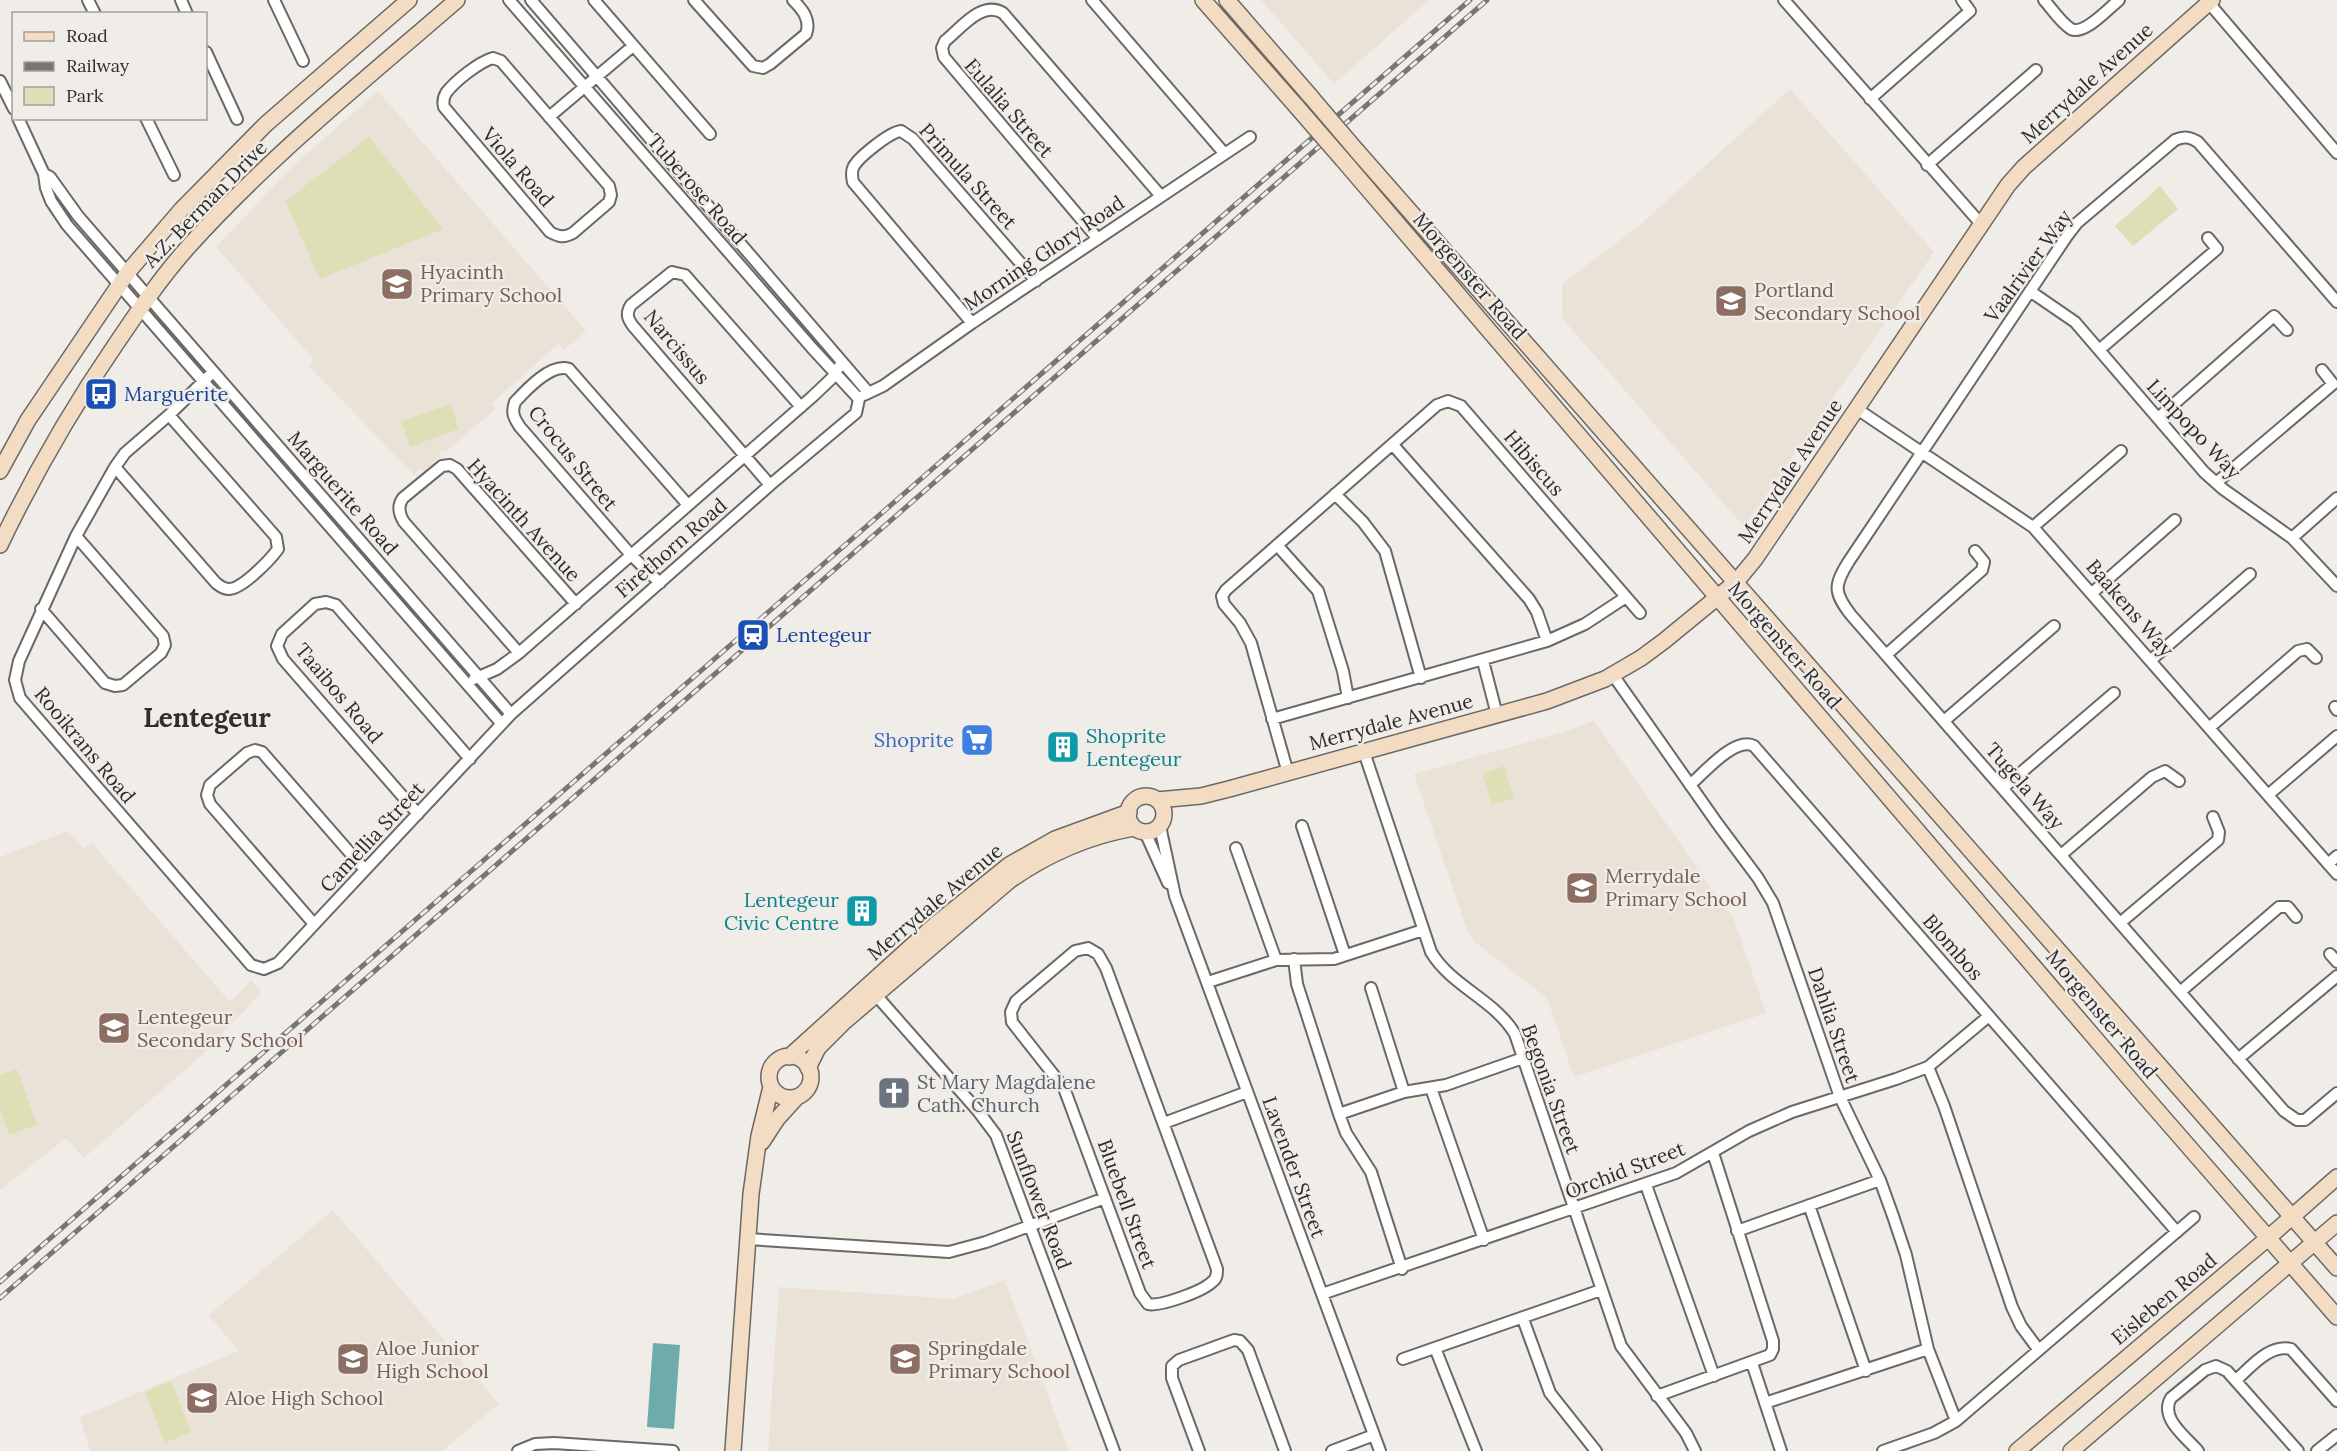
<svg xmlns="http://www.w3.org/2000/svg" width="2337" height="1451" viewBox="0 0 2337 1451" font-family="Lora,serif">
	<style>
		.built { fill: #eae2d7 }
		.green { fill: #dde0b6 }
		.water { fill: #6dabac }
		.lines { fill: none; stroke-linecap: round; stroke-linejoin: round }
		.street-casing { stroke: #6c6965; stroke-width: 14 }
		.secondary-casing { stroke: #6c6965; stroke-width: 18 }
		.street { stroke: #fff; stroke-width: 10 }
		.secondary { stroke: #f3dcc4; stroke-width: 15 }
		.rail-casing { stroke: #787673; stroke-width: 5 }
		.rail { stroke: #f0ece8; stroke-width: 3; stroke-dasharray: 9; stroke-linecap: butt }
		.secondary-bridge-casing { stroke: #6c6965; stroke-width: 18; stroke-linecap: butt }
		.secondary-bridge { stroke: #f3dcc4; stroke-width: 15 }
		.labels { text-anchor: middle; stroke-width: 5; stroke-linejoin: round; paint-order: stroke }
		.street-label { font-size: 20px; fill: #2e2c2b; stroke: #f0ece8 }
		.education-label { font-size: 20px; fill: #785e54; stroke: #f0ece8; text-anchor: start }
		.transit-label { font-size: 20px; fill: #164399; stroke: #f0ece8; text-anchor: start }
		.culture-label { font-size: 20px; fill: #0d838f; stroke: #f0ece8; text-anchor: start }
		.shop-label { font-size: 20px; fill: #366cbe; stroke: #f0ece8; text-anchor: end }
		.worship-label { font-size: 20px; fill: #5b616d; stroke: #f0ece8; text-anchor: start }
		.district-label { font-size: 26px; font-weight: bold; fill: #312f2b; stroke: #f0ece8 }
	</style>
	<rect width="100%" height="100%" fill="#f0ece8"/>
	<path class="built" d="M 1261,0 L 1429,0 L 1334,84 Z
		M 1790,89 L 1934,252 L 1744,527 L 1562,318 L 1562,284 L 1641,224 Z
		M 378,91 L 586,331 L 564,350 L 558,344 L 491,404 L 496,409 L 445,452 L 442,450 L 439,453 L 441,456 L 423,472 L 420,468 L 414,475 L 309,366 L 314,360 L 216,247 L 293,166 Z
		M 1594,721 L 1734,920 L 1766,1013 L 1574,1077 L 1547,998 L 1476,943 L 1468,933 L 1414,774 L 1557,734 Z
		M 68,831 L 84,848 L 92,843 L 230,1002 L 251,980 L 262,992 L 202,1055 L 84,1158 L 66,1138 L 0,1190 L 0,857 Z
		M 333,1210 L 499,1404 L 442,1451 L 90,1451 L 80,1417 L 238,1351 L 243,1357 L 209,1315 Z
		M 1005,1280 L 1069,1451 L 768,1451 L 779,1287 L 953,1299 Z"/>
	<path class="green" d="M 369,137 L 443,229 L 320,279 L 285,201 Z
		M 2160,186 L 2178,209 L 2133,246 L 2115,226 Z
		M 450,404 L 459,429 L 410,447 L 401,421 Z
		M 1504,766 L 1514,798 L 1492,805 L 1482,774 Z
		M 17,1069 L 37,1125 L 9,1135 L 0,1109 L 0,1075 Z
		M 171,1381 L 191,1432 L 165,1443 L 145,1392 Z"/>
	<path class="water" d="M 653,1343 L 680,1345 L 674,1429 L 647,1427 Z"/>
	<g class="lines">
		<defs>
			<path id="street" d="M 88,0 L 95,14
				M 181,0 L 187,14
				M 274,0 L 303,61
				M 509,0 L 812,348 L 859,399
				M 531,0 L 868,392
				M 594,0 L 710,134
				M 694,0 L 753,66 L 763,68 L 770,64 L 806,34 C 811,20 803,10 793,0
				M 1092,0 L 1224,153
				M 1784,0 L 1981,224
				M 2044,0 C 2052,9 2061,23 2071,29 C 2084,36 2109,8 2119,0
				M 2209,3 L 2337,153
				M 206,52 L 237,119
				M 493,58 L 501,61 L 609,186 L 611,195 L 609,202 L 573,233 C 564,238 559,237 550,232 L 444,107 C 443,103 443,98 446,93 C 455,81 479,62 493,58 Z
				M 0,81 L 14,109
				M 1870,99 L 1970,11 L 1962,0
				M 549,117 L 633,46
				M 18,118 L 44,174 L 46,188 L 51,201 L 67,225 L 501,723
				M 146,118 L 174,175
				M 1927,165 L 2036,70
				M 44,174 L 50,177 L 78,216 L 511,714
				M 1098,239 L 944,57 L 942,48 L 945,41 C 961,28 982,0 1003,13 L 1160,195
				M 2030,291 L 2075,322 L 2204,472 L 2223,489 L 2292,538 L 2337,586
				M 2337,302 L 2198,142 C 2190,137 2184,136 2175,140 L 2077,223 L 2067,236 L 1849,561 C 1834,585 1833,592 1851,615 L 2284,1111 L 2297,1120 L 2305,1120 L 2337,1093
				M 972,323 L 853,182 C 852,177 851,173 853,168 C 857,158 890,132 901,131 L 913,139 L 1036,281
				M 2099,350 L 2217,249 L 2208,238
				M 213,372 L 169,415 L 125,453 L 115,467 L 76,536 L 19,661 L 15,680 L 20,698 L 251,965 L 264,969 L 278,963 L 511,714 L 770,485 L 856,413 L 859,399
				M 864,395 L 883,386 L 972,323 L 1250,137
				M 1857,409 L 2033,527 L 2337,874
				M 2158,418 L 2274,316 L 2287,330
				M 1393,445 L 1529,599 L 1537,612 L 1547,641
				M 115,467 L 216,583 C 220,586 223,589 229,589 C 242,589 270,560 278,549 L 276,537 L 169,415
				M 2216,483 L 2333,384 L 2322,370
				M 770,485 L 633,326 C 627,318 626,313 631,305 L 672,272 L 685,275 L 801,407
				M 1335,494 L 1363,522 L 1385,551 L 1421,678
				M 2033,527 L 2121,451
				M 2292,538 L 2337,498
				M 1277,545 L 1318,591 L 1343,671 L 1348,698
				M 660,583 L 631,555 L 520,427 C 514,418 511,413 515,402 C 527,389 551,363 569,369 L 688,505
				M 2092,593 L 2175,520
				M 41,609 L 105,683 L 115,686 L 123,685 L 161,653 L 165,645 L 163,636 L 76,536
				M 519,653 L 404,522 C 399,514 397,506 403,498 L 442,466 L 450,465 L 457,469 L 576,604
				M 1886,655 L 1982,570 L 1984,562 L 1975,551
				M 2151,660 L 2250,574
				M 1483,661 L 1497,715
				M 1613,675 L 1717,823 L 1758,878 L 1773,903 L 1840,1097 L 1880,1180 L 1893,1216 L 1906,1255 L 1928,1349 L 1956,1421
				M 474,679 L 497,669 L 519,653 L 812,397 L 831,379 L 839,367
				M 2335,707 L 2337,710
				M 1272,719 L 1547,641 L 1585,624 L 1626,597
				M 1944,721 L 2054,626
				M 2209,728 L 2298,651 L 2307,649 L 2316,658
				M 1364,752 L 1431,952 C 1452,987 1494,999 1515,1034 L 1621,1346 L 1686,1433 L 1695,1451
				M 1288,773 L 1251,643 L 1240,623 L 1224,604 L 1222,596 L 1226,590 L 1437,405 L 1448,401 L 1461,406 L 1640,613
				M 1690,785 C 1704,773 1735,736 1754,746 L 2177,1232
				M 2003,788 L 2114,693
				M 2268,795 L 2337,736
				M 418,814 L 283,659 L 277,646 L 282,634 L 315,604 L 326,602 L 336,605 L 470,759
				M 1160,826 L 1175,896 L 1380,1451
				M 1302,826 L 1345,955
				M 1145,832 L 1168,883
				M 1236,848 L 1276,960
				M 2061,855 L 2152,777 L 2165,771 L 2179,781
				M 2328,864 L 2337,856
				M 2120,923 L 2218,840 L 2219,832 L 2213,817
				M 314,924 L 210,804 L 207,795 L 210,785 L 247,753 L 255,750 L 262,752 L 365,870
				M 1088,948 L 1098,954 L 1106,968 L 1217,1269 C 1217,1274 1217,1279 1212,1282 C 1203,1291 1160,1307 1148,1304 L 1140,1293 L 1064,1088 L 1012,1022 L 1011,1012 L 1016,1001 L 1075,951 Z
				M 2330,954 L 2337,962
				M 1294,959 L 1297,984 L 1339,1114 L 1346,1133 L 1371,1172 L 1402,1269
				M 1208,982 L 1276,960 L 1334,959 L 1423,930
				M 1371,988 L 1404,1092
				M 2180,992 L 2279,907 L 2288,907 L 2296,917
				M 875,994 L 978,1111 L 996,1135 L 1114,1451
				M 2238,1059 L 2337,976
				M 1928,1067 L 1944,1106 L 2012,1307 L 2021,1326 L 2038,1349
				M 1431,1088 L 1484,1240
				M 1339,1114 L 1404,1092 L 1446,1085 L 1523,1058
				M 1164,1123 L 1247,1092
				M 1646,1185 L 1714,1376
				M 1809,1205 L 1866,1371
				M 1737,1231 L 1880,1180
				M 748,1239 L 949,1252 L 986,1242 L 1105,1198
				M 1322,1294 L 1676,1173 L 1749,1131 L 1792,1112 L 1896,1079 L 1928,1067 L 1989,1016
				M 1523,1319 L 1550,1393 L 1596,1451
				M 1435,1348 L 1476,1451
				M 1403,1359 L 1601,1290
				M 1752,1363 L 1781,1451
				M 2236,1380 C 2251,1367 2269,1344 2291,1349 L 2337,1401
				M 1657,1396 L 1770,1355 L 1773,1349 L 1773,1341 L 1713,1153
				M 1765,1403 L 1928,1349
				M 518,1451 L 535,1444 L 554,1443 L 673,1451
				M 1199,1451 L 1172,1378 L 1172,1366 L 1179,1360 L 1234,1340 L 1240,1341 L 1248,1350 L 1285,1451
				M 1332,1451 L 1374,1435
				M 1883,1451 L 1934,1433 L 1956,1421 L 2194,1217
				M 2198,1451 C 2186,1437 2159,1418 2171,1398 L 2205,1370 L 2216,1366 L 2227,1371 L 2298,1451
				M 2317,1451 L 2337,1435"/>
			<path id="secondary" d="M 1203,0 L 1297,107
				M 1227,0 L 1311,97
				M 1357,151 L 2337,1268
				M 1343,160 L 2141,1092 L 2337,1317
				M 0,471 L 28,420 L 128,272 L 182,209 L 266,124 L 409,0
				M 0,545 C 34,474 72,408 116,344 C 139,310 162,276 189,246 C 270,156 366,79 457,0
				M1128 814a18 18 0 1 1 36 0a18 18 0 1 1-36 0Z
				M 1157,800 L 1201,796 L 1229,789 L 1547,701 L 1605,679 L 1641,658 L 1664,641 L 1736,582 L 1755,559 L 2008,185 L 2024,167 L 2212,0
				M769 1077a21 21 0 1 1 42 0a21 21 0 1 1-42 0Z
				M 789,1057 L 936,924 L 1009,865 L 1055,839 L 1129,812
				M 808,1068 L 818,1048 L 844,1022 L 1009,881 C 1047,854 1088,836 1134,828
				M 762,1142 L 777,1119 L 797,1097
				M 733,1451 L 751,1194 L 759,1136 L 771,1087
				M 2017,1451 L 2268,1238 L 2337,1177
				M 2071,1451 L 2337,1223"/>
		</defs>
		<use href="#street" class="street-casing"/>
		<use href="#secondary" class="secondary-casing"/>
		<use href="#street" class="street"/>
		<use href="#secondary" class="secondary"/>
		<defs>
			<path id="rail" d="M 0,1282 L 1470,0
				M 0,1298 L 1487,0"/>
		</defs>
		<use href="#rail" class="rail-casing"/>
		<use href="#rail" class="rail"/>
		<defs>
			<path id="secondary-bridge" d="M 1311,97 L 1357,151
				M 1297,107 L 1343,160"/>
		</defs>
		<use href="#secondary-bridge" class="secondary-bridge-casing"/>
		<use href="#secondary-bridge" class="secondary-bridge"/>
	</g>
	<defs>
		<symbol id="school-square" viewBox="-11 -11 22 22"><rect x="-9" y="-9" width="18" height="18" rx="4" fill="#8d6e63" stroke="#f0ece8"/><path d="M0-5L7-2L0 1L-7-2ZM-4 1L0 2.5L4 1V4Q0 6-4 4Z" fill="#fff"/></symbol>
		<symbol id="bus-square" viewBox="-11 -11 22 22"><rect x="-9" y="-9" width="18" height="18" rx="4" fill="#1a4fb4" stroke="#f0ece8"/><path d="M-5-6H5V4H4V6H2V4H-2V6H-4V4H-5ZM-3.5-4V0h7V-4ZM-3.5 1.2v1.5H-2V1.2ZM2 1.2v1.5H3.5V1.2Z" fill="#fff"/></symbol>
		<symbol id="station-square" viewBox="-11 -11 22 22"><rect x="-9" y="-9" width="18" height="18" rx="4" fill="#1a4fb4" stroke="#f0ece8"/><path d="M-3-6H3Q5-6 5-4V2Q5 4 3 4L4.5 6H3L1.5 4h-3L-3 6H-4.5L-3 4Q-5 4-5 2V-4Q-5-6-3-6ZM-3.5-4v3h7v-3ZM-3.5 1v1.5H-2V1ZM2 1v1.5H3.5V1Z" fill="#fff"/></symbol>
		<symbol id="supermarket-square" viewBox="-11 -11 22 22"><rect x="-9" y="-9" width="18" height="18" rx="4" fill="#3f7fe0" stroke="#f0ece8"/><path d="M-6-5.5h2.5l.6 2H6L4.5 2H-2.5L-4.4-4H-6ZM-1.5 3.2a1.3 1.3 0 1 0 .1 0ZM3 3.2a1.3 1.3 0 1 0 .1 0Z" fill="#fff"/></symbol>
		<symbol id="building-square" viewBox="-11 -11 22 22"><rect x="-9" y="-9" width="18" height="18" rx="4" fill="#0f9aa8" stroke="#f0ece8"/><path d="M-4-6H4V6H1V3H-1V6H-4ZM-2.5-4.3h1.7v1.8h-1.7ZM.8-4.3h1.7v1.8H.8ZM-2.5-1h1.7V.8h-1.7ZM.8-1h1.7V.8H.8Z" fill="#fff"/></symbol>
		<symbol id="church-square" viewBox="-11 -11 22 22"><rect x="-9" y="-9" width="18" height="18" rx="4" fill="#6b7280" stroke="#f0ece8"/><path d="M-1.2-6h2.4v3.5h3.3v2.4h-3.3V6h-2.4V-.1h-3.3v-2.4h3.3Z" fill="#fff"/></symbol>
	</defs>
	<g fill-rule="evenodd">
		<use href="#school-square" x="378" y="265" width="38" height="38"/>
		<use href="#school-square" x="1712" y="282" width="38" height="38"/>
		<use href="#bus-square" x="82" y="375" width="38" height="38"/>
		<use href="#station-square" x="734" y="616" width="38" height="38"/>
		<use href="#supermarket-square" x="958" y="721" width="38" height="38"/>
		<use href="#building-square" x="1044" y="728" width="38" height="38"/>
		<use href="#school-square" x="1563" y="869" width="38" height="38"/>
		<use href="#building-square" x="843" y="892" width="38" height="38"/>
		<use href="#school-square" x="95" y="1009" width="38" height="38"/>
		<use href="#church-square" x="875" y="1074" width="38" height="38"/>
		<use href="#school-square" x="334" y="1340" width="38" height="38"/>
		<use href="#school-square" x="886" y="1340" width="38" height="38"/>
		<use href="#school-square" x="183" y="1379" width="38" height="38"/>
	</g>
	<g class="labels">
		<g class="street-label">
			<text transform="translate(2087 83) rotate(-42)" y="7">Merrydale Avenue</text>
			<text transform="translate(1009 108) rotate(49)" y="7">Eulalia Street</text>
			<text transform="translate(518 167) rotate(49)" y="7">Viola Road</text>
			<text transform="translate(968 176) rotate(48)" y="7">Primula Street</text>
			<text transform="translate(697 189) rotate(49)" y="7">Tuberose Road</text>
			<text transform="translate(205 204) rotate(-46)" y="7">A.Z. Berman Drive</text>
			<text transform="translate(1044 253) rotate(-34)" y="7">Morning Glory Road</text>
			<text transform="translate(2028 266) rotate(-54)" y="7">Vaalrivier Way</text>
			<text transform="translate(1470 276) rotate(49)" y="7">Morgenster Road</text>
			<text transform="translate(677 347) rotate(50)" y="7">Narcissus</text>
			<text transform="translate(2194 429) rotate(47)" y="7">Limpopo Way</text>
			<text transform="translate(573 458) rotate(51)" y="7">Crocus Street</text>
			<text transform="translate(1534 463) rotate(49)" y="7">Hibiscus</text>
			<text transform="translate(1790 471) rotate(-56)" y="7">Merrydale Avenue</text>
			<text transform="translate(343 493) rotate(49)" y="7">Marguerite Road</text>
			<text transform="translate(524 520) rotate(48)" y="7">Hyacinth Avenue</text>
			<text transform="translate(671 548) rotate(-41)" y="7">Firethorn Road</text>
			<text transform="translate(2130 608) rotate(49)" y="7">Baakens Way</text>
			<text transform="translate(1785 645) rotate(49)" y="7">Morgenster Road</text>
			<text transform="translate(339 693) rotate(50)" y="7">Taaibos Road</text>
			<text transform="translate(1391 722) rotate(-15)" y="7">Merrydale Avenue</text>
			<text transform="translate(85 745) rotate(50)" y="7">Rooikrans Road</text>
			<text transform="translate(2025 786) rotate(49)" y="7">Tugela Way</text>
			<text transform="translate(372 837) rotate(-47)" y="7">Camellia Street</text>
			<text transform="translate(935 902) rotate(-40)" y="7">Merrydale Avenue</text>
			<text transform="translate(1953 947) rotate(49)" y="7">Blombos</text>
			<text transform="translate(2102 1014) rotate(50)" y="7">Morgenster Road</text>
			<text transform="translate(1834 1025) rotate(71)" y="7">Dahlia Street</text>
			<text transform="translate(1551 1089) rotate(70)" y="7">Begonia Street</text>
			<text transform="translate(1294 1167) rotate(70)" y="7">Lavender Street</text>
			<text transform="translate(1625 1170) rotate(-21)" y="7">Orchid Street</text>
			<text transform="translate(1039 1200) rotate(69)" y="7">Sunflower Road</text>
			<text transform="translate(1127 1204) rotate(70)" y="7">Bluebell Street</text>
			<text transform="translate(2164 1299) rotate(-40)" y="7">Eisleben Road</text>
		</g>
		<g class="education-label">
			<text x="420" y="279">Hyacinth<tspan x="420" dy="23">Primary School</tspan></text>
			<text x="1754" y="297">Portland<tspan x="1754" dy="23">Secondary School</tspan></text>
			<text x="1605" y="883">Merrydale<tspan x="1605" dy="23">Primary School</tspan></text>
			<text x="137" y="1024">Lentegeur<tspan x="137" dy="23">Secondary School</tspan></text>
			<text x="376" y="1355">Aloe Junior<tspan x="376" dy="23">High School</tspan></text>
			<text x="928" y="1355">Springdale<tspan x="928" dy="23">Primary School</tspan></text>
			<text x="225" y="1405">Aloe High School</text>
		</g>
		<g class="transit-label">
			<text x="124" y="401">Marguerite</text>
			<text x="776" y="642">Lentegeur</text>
		</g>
		<g class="culture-label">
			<text x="1086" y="743">Shoprite<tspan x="1086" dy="23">Lentegeur</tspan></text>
			<text x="839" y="907" text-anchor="end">Lentegeur<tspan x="839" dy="23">Civic Centre</tspan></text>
		</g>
		<g class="shop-label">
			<text x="954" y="747">Shoprite</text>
		</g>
		<g class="worship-label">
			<text x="917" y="1089">St Mary Magdalene<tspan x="917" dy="23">Cath. Church</tspan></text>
		</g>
		<g class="district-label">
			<text x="207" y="727">Lentegeur</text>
		</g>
	</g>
	<rect x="12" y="12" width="195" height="108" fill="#f0ece8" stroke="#a29f9c" stroke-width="1.5"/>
	<rect x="24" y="32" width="30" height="9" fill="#f3dcc4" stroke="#a29f9c" stroke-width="1.5"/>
	<text x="66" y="42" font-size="18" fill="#2e2c2b">Road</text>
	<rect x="24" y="62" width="30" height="9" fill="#787673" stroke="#a29f9c" stroke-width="1.5"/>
	<text x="66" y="72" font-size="18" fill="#2e2c2b">Railway</text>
	<rect x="24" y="87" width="30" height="18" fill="#dde0b6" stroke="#a29f9c" stroke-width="1.5"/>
	<text x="66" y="102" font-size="18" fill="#2e2c2b">Park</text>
</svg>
